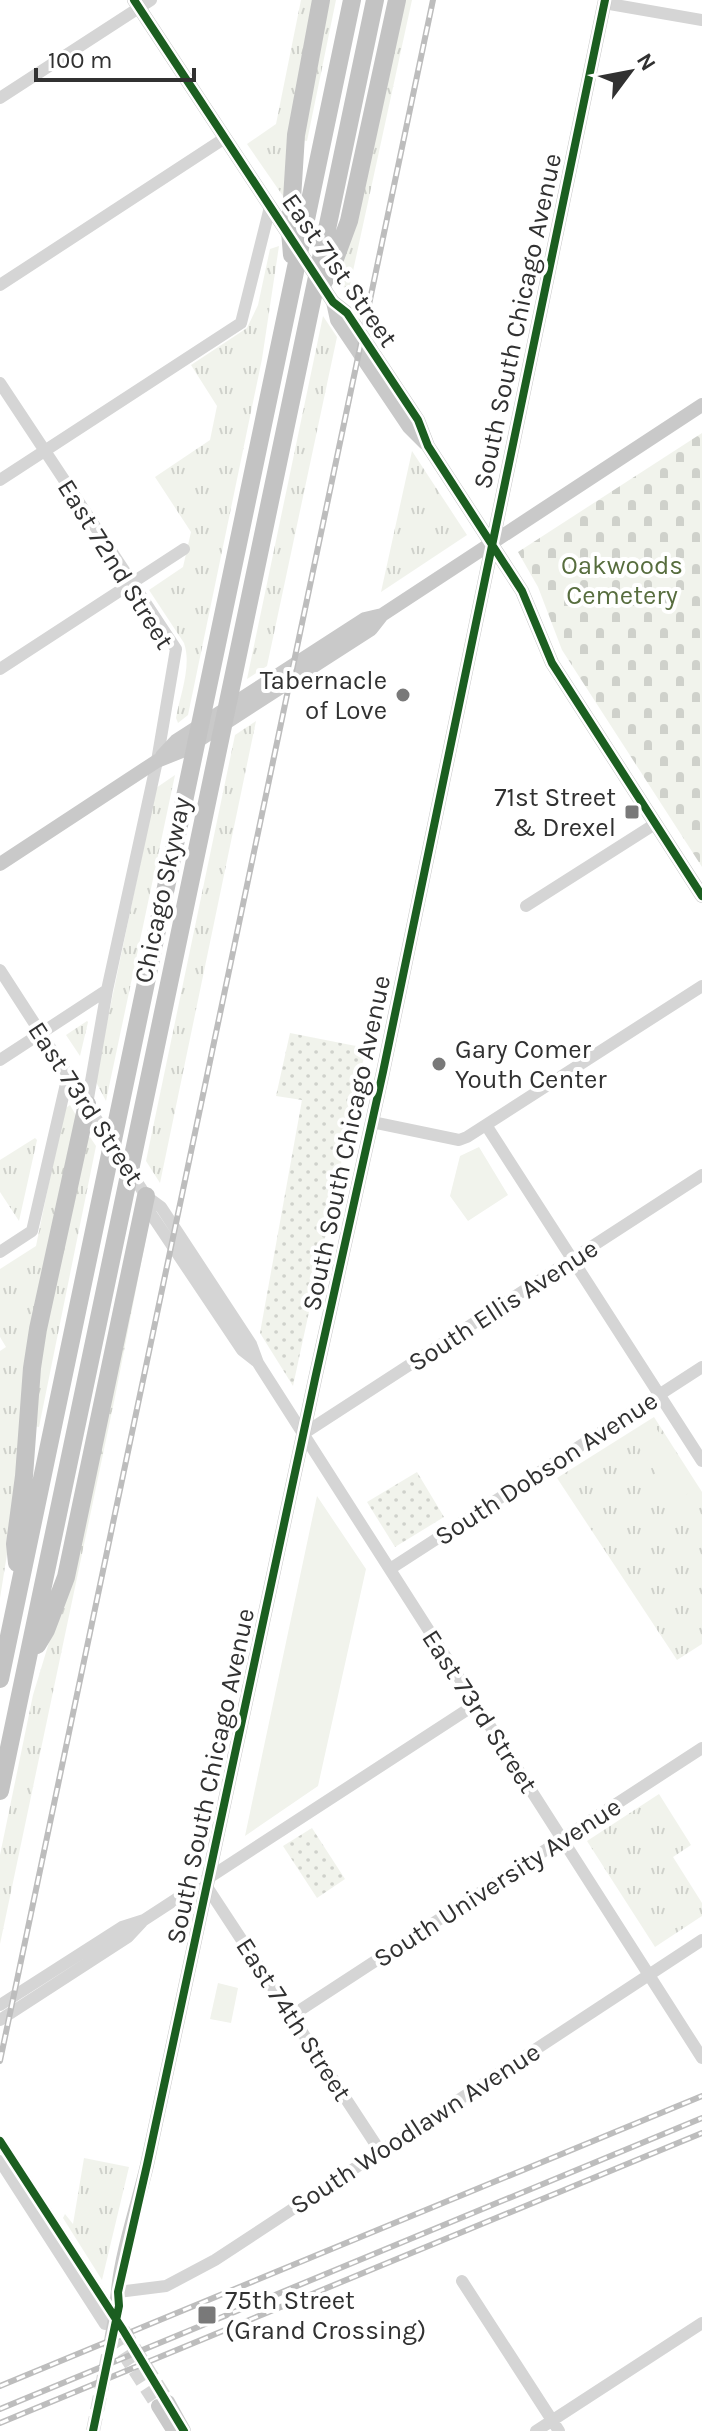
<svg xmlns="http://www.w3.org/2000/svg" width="702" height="2431" viewBox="0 0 702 2431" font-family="Karla,sans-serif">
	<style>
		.grass { fill: url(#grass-tufts) }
		.cemetery { fill: url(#cemetery-stones) }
		.garden { fill: url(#garden-dots) }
		.pitch { fill: #f1f3ec }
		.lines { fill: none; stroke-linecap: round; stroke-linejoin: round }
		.major-tunnel { stroke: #d6d6d6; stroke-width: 14; stroke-dasharray: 14 7; stroke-linecap: butt }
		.minor { stroke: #d5d5d5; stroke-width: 12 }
		.major { stroke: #c9c9c9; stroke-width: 14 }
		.highway { stroke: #c3c3c3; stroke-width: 18 }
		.rail-casing { stroke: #bdbdbd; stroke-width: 6 }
		.rail { stroke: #fff; stroke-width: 3; stroke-dasharray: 9; stroke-linecap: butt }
		.cycleway-casing { stroke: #fff; stroke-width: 13 }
		.cycleway { stroke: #1b5e20; stroke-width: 8 }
		.poi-dot { fill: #797979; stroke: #fff; stroke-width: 3 }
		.labels { text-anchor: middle; stroke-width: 8; stroke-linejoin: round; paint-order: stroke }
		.street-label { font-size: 26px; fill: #313131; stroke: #fff }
		.park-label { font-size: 26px; fill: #576d3e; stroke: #fff }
		.poi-label { font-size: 26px; fill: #313131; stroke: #fff; text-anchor: end }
	</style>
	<defs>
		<pattern id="grass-tufts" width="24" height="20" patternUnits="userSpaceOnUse" patternTransform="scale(2)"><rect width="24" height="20" fill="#f1f3ec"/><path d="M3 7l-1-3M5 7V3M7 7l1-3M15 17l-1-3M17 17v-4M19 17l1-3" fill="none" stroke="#cfd1cb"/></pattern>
		<pattern id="cemetery-stones" width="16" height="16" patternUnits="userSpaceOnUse" patternTransform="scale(2)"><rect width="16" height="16" fill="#f1f3ec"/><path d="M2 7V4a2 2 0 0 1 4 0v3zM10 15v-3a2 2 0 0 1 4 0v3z" fill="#cfd1cb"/></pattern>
		<pattern id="garden-dots" width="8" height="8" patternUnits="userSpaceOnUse" patternTransform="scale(2)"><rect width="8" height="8" fill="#f1f3ec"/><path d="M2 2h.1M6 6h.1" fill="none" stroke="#cfd1cb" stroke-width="1.8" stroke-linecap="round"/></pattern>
	</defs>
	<rect width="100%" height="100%" fill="#fff"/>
	<path class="grass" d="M 301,0 L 315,0 L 285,199 L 247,144 L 276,124 Z
		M 327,0 L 336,0 L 307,141 L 301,140 Z
		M 403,0 L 412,0 L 348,294 L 336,275 Z
		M 279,246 L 262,359 L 188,715 L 178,723 L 176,718 C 180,695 192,666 184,643 L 149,590 L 183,567 L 191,532 L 155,477 L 210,440 L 217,406 L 191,365 L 247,328 L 258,305 L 270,249 Z
		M 323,316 L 337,337 L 267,666 L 247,679 Z
		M 412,451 L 467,535 L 381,592 Z
		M 256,721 L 160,1183 L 146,1161 L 235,735 Z
		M 175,775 L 106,1101 L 95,1080 L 156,788 Z
		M 87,1021 L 88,1022 L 80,1056 L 66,1035 Z
		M 70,1105 L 77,1117 L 0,1598 L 0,1351 L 6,1347 L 0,1337 L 0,1269 L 36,1246 L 64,1109 Z
		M 90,1137 L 96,1146 L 39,1427 L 32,1426 L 35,1384 L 86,1139 Z
		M 35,1138 L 37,1140 L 19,1221 L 0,1192 L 0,1160 Z
		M 147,1233 L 115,1397 L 0,1944 L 0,1855 L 33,1695 L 54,1626 Z
		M 654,1417 L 702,1492 L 702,1644 L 677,1660 L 557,1478 Z
		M 659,1794 L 691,1845 L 673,1857 L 702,1903 L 702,1916 L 655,1947 L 587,1841 Z
		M 84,2158 L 129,2167 L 102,2280 L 63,2218 L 65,2214 L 73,2224 Z"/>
	<path class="cemetery" d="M 702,433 L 702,867 L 562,650 L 538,587 L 518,552 Z"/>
	<path class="garden" d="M 290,1033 L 366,1048 L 293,1386 L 260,1333 L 302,1100 L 276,1096 Z
		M 417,1472 L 444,1517 L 395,1547 L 367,1502 Z
		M 312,1828 L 345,1879 L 317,1898 L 283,1846 Z"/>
	<path class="pitch" d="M 479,1147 L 508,1195 L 468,1221 L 450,1196 L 460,1156 Z
		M 651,1420 L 695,1489 L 675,1502 L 630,1434 Z
		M 317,1496 L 366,1569 L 318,1786 L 245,1836 Z
		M 218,1983 L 238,1988 L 231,2023 L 210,2019 Z"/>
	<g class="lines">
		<path class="major-tunnel" d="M 123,2330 L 168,2402
			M 112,2335 L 158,2406
			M 93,2431 L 112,2335"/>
		<path class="minor" d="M 604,3 L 702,20
			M 0,98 L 151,0
			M 0,285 L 225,138
			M 0,383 L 176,649 L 157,761 L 107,990 L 87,1104
			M 0,480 L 241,323 L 270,207
			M 0,669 L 184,549
			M 526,906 L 655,824
			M 0,970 L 146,1196 L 151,1214 L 242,1350 L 256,1361
			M 0,1060 L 107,990
			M 372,1122 L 459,1140 L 467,1137 L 702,986
			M 486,1125 L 702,1461
			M 146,1196 L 161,1207 L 251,1344 L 258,1363 L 702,2058
			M 0,1252 L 32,1231 L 68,1075
			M 303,1434 L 702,1175
			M 390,1569 L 702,1367
			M 207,1887 L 380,2151
			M 0,2005 L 122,1927 L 144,1920 L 476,1704
			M 291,2016 L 702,1748
			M 0,2020 L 128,1937 L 142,1922
			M 0,2141 L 109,2308
			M 0,2161 L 105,2324
			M 462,2281 L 559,2431
			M 118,2292 L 166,2286 L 215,2260 L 702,1940
			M 536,2431 L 702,2323"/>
		<path class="major" d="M 134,0 L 333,302 L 347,313 L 418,420 L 428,446 L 522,591 L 552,663 L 702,896
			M 333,302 L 337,320 L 409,427 L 425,443
			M 162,756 L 176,741 L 365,619 L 382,615
			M 0,864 L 157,761 L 182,751 L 371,629 L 382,615 L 702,405
			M 112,2335 C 116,2317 116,2307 118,2290 C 122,2251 138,2204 147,2165 L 315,1379 L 383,1072 L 605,0
			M 168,2402 L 184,2431
			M 158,2406 L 173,2430"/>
		<path class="highway" d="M 292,255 L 290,231 L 296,135 L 321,0
			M 322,285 L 332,267 L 349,221 L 397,0
			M 17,1563 L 15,1544 L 24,1476 L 32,1368 L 38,1329 L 87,1104
			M 37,1645 L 46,1630 L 66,1577 L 146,1196
			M 0,1679 L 352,0
			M 0,1791 L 375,0"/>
		<defs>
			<path id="rail" d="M 0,2061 L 433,0
				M 0,2386 L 702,2096
				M 0,2409 L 702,2118
				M 0,2423 L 702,2133"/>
		</defs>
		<use href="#rail" class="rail-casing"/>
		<use href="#rail" class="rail"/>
		<defs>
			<path id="cycleway" d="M 134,0 L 333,302 L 347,313 L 418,420 L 428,446 L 522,591 L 552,663 L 702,896
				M 0,2141 L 123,2330 L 184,2431
				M 93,2431 L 119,2306 L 118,2292 L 147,2165 L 315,1379 L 383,1072 L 605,0"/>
		</defs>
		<use href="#cycleway" class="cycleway-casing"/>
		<use href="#cycleway" class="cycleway"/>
	</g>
	<g class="poi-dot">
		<circle cx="403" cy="695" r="8"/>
		<rect x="624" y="804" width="16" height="16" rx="4"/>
		<circle cx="439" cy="1064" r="8"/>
		<rect x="197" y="2305" width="20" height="20" rx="4"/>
	</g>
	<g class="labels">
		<g class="street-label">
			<text transform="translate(340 270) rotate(55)" y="9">East 71st Street</text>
			<text transform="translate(517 321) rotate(-78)" y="9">South South Chicago Avenue</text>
			<text transform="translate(116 564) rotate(58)" y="9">East 72nd Street</text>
			<text transform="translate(162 890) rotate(-78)" y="9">Chicago Skyway</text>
			<text transform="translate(86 1103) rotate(57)" y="9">East 73rd Street</text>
			<text transform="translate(346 1143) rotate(-78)" y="9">South South Chicago Avenue</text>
			<text transform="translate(503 1305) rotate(-33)" y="9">South Ellis Avenue</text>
			<text transform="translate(546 1468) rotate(-33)" y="9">South Dobson Avenue</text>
			<text transform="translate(480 1711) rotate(57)" y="9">East 73rd Street</text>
			<text transform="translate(210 1776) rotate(-78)" y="9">South South Chicago Avenue</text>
			<text transform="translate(497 1882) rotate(-33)" y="9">South University Avenue</text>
			<text transform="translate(294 2019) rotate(57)" y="9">East 74th Street</text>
			<text transform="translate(415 2128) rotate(-33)" y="9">South Woodlawn Avenue</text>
		</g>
		<g class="park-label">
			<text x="622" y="574">Oakwoods<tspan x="622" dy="30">Cemetery</tspan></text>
		</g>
		<g class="poi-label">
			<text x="387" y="689">Tabernacle<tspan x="387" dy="30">of Love</tspan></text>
			<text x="616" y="806">71st Street<tspan x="616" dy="30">&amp; Drexel</tspan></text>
			<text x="455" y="1058" text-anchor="start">Gary Comer<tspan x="455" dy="30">Youth Center</tspan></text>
			<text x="225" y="2309" text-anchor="start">75th Street<tspan x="225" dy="30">(Grand Crossing)</tspan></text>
		</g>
	</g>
	<g transform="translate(630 72) rotate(58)" stroke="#ffffff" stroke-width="6" paint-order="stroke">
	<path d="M0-6L14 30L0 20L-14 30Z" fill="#313131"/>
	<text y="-12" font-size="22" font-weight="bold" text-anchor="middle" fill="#313131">N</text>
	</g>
	<path d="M36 68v12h158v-12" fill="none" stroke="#313131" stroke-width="4"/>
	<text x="48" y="68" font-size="24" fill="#313131" stroke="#ffffff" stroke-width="6" paint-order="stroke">100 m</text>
</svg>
